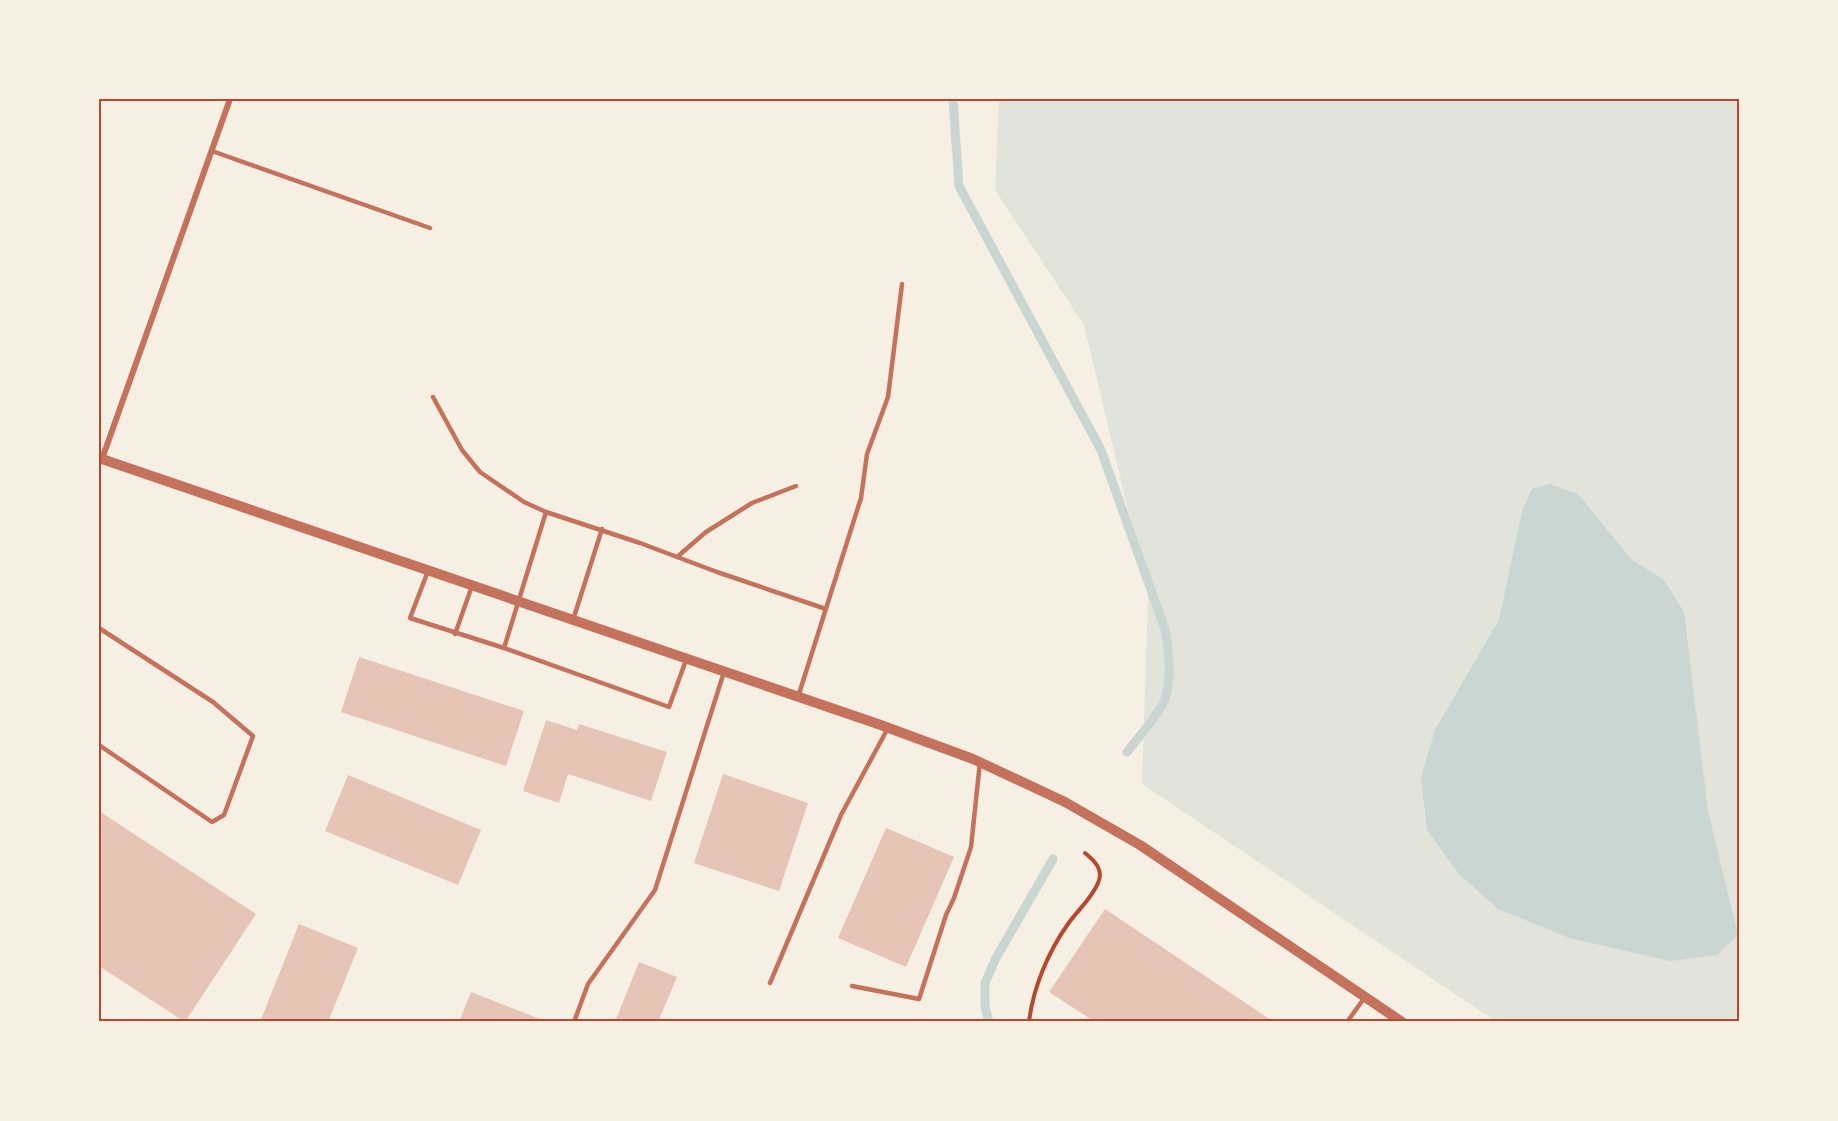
<svg xmlns="http://www.w3.org/2000/svg" width="1838" height="1121" viewBox="0 0 1838 1121" font-family="Raleway,sans-serif">
	<style>
		.green { fill: #e2e4dc }
		.water { fill: #c9d6d2 }
		.lines { fill: none; stroke-linecap: round; stroke-linejoin: round }
		.stream { stroke: #c9d6d2; stroke-width: 9 }
		.building { fill: #e6c5b7 }
		.path { stroke: #b5482f; stroke-width: 4 }
		.service { stroke: #c5725c; stroke-width: 4.5 }
		.minor { stroke: #c5725c; stroke-width: 6 }
		.tertiary { stroke: #c5725c; stroke-width: 10 }
		.neatline { fill: none; stroke: #b5482f; stroke-width: 2 }
	</style>
	<rect width="100%" height="100%" fill="#f6efe4"/>
	<path class="green" d="M 999,99 L 1739,99 L 1739,1022 L 1497,1022 L 1142,784 L 1148,593 L 1084,325 L 995,190 Z"/>
	<path class="water" d="M 1550,484 L 1578,494 L 1632,560 L 1664,580 L 1684,612 L 1708,811 L 1738,935 L 1717,955 L 1670,961 L 1569,938 L 1498,909 L 1459,874 L 1427,830 L 1421,777 L 1435,730 L 1499,620 L 1522,511 L 1532,489 Z"/>
	<g class="lines">
		<path class="stream" d="M 953,99 L 959,186 L 1101,450 L 1165,629 C 1169,652 1172,676 1165,699 C 1161,712 1136,740 1127,752
			M 989,1022 L 985,1007 L 985,983 L 996,958 L 1053,859"/>
	</g>
	<path class="building" d="M 359,657 L 524,711 L 506,766 L 341,712 Z
		M 546,720 L 577,730 L 579,724 L 667,752 L 651,801 L 568,774 L 559,803 L 523,791 Z
		M 723,774 L 808,803 L 779,891 L 694,863 Z
		M 348,775 L 481,830 L 458,885 L 325,831 Z
		M 99,811 L 256,914 L 185,1022 L 99,966 Z
		M 886,828 L 954,857 L 906,967 L 838,938 Z
		M 1105,909 L 1274,1022 L 1095,1022 L 1049,992 Z
		M 299,924 L 358,948 L 328,1022 L 260,1022 Z
		M 639,962 L 677,977 L 658,1022 L 615,1022 Z
		M 471,992 L 540,1019 L 539,1022 L 459,1022 Z"/>
	<g class="lines">
		<path class="path" d="M 1029,1022 C 1033,988 1048,952 1068,924 C 1077,911 1092,898 1098,883 C 1104,870 1095,861 1085,853"/>
		<path class="service" d="M 212,151 L 430,228
			M 433,397 L 462,450 L 480,472 L 524,502 L 546,512 L 640,543 L 717,572 L 826,609
			M 677,557 L 706,532 L 752,503 L 796,486
			M 428,571 L 410,618 L 504,648 L 669,707 L 686,660
			M 573,620 L 602,529
			M 99,628 L 213,702 L 253,736 L 224,815 L 212,822 L 99,745
			M 455,634 L 472,586
			M 504,648 L 546,512
			M 798,697 L 861,498 L 867,454 L 888,397 L 902,284
			M 770,983 L 841,815 L 888,728
			M 852,986 L 919,999 L 946,915 L 954,898 L 971,847 L 980,762
			M 574,1022 L 588,984 L 655,890 L 724,672
			M 1347,1022 L 1365,997"/>
		<path class="minor" d="M 102,459 L 230,99"/>
		<path class="tertiary" d="M 99,458 L 878,724 L 973,759 L 1065,802 L 1140,845 L 1402,1022"/>
	</g>
	<rect width="1838" height="1121" fill="none" stroke="#f6efe4" stroke-width="201"/>
	<rect x="100" y="100" width="1638" height="920" class="neatline"/>
</svg>
